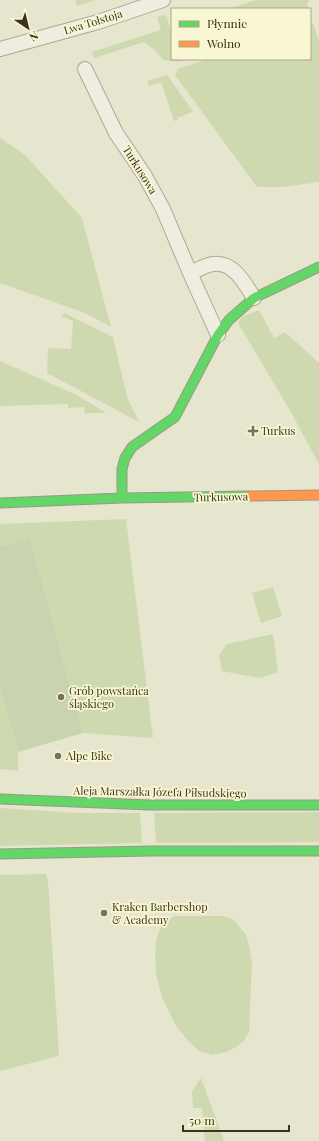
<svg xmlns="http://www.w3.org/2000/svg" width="319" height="1141" viewBox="0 0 319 1141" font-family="'Playfair Display',serif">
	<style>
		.green { fill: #cfd9af }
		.cemetery { fill: #cad3af }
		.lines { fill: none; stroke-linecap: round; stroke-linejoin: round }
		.street-casing { stroke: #aca896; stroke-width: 16 }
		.fast-casing { stroke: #9b9886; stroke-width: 11 }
		.slow-casing { stroke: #9b9886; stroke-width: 11 }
		.street { stroke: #eeeee0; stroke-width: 14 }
		.fast { stroke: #63d668; stroke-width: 9 }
		.slow { stroke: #ff974d; stroke-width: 9 }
		.poi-dot { fill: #78715b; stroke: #f8f6d3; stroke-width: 1.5 }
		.labels { text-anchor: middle; stroke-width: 3.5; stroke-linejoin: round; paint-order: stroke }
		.street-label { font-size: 11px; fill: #3c331d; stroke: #f8f6d3 }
		.poi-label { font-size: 11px; fill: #3c331d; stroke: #f8f6d3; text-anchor: start }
	</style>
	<rect width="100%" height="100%" fill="#e6e5ce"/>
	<path class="green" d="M 75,0 L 96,0 L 77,6 Z
		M 256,0 L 309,0 L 307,5 L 308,9 L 228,9 Z
		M 166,15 L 170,27 L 172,27 L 172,59 L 189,59 L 179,62 L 163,60 L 155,50 L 144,42 L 94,58 L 92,52 L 161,30 L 157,17 Z
		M 313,23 L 319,41 L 319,182 L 282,187 L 257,187 L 175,75 L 178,69 L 208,59 L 310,59 L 310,24 Z
		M 167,75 L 193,111 L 190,113 L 177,118 L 178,120 L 174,121 L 161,82 L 149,86 L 147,81 Z
		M 0,138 L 25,155 L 82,218 L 111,327 L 85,313 L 0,283 Z
		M 259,310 L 274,338 L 285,332 L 319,363 L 319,464 L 292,414 L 238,323 L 242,317 Z
		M 64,313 L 113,337 L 127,397 L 139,422 L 47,373 L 48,348 L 71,349 L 73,321 L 61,316 Z
		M 0,361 L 77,395 L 106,413 L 85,413 L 84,407 L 68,408 L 68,404 L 0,406 Z
		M 126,519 L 153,738 L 83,733 L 30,538 L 0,546 L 0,524 Z
		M 273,587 L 282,616 L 261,623 L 252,593 Z
		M 273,634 L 278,672 L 260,678 L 222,671 L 219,655 L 227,644 Z
		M 0,686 L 18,752 L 18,771 L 0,769 Z
		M 0,808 L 77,813 L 140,813 L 142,843 L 0,846 Z
		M 319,812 L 319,842 L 156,843 L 154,813 Z
		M 46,874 L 48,881 L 59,1056 L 0,1071 L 0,875 Z
		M 175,916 L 224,916 L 234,920 L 246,935 L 249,944 L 252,963 L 249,1032 L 244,1041 L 236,1047 L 227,1052 L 212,1055 L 199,1051 L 188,1041 L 175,1024 L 162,997 L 156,974 L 155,951 L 157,937 L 161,927 L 166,920 Z
		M 201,1078 L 224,1141 L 205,1141 L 202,1108 L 193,1108 L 192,1091 Z"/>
	<path class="cemetery" d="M 30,538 L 83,733 L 18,752 L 0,686 L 0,546 Z"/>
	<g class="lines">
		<defs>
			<path id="street" d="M 0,49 L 98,22 L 163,0
				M 85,69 L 116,133 L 145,176 L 163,209 L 190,273 L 218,335
				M 190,273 C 197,270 206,265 213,264 C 234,261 245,284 254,298"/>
			<path id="fast" d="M 122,498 L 122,469 L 125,458 L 132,447 L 175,417 L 218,335 L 229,320 L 254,298 L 319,267
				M 0,503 L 122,498 L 248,496
				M 0,799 L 150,805 L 319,805
				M 0,854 L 151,851 L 319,851"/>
			<path id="slow" d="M 248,496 L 319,495"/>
		</defs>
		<use href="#street" class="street-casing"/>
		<use href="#fast" class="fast-casing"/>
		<use href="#slow" class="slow-casing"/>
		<use href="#street" class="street"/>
		<use href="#fast" class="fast"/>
		<use href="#slow" class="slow"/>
	</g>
	<g class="poi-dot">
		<path d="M251 425h4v4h4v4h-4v4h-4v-4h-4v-4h4z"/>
		<circle cx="61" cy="697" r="4"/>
		<circle cx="58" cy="756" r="4"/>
		<circle cx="104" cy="913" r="4"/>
	</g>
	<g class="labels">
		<g class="street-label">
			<text transform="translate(93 22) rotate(-17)" y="4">Lwa Tołstoja</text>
			<text transform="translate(140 170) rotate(58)" y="4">Turkusowa</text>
			<text transform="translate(221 497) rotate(-1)" y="4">Turkusowa</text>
			<text transform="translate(160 792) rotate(1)" y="4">Aleja Marszałka Józefa Piłsudskiego</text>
		</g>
		<g class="poi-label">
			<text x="261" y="435">Turkus</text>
			<text x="69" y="695">Grób powstańca<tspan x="69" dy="13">śląskiego</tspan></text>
			<text x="66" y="760">Alpe Bike</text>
			<text x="112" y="911">Kraken Barbershop<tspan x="112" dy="13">&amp; Academy</tspan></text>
		</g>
	</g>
	<rect x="171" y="8" width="140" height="52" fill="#f8f6d3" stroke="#ada88a"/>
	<rect x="179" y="21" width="20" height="6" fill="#63d668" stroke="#ada88a"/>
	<text x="207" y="28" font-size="12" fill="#3c331d">Płynnie</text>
	<rect x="179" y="41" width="20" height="6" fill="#ff974d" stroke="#ada88a"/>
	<text x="207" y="48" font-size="12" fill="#3c331d">Wolno</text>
	<g transform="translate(28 28) rotate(145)" stroke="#f8f6d3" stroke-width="3" paint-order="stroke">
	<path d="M0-3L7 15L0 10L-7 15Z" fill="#3c331d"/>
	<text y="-6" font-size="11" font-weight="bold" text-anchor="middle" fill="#3c331d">N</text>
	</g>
	<path d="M183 1125v6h106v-6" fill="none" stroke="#3c331d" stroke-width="2"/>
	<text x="189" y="1125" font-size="12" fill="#3c331d" stroke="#f8f6d3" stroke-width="3" paint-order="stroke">50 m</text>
</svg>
